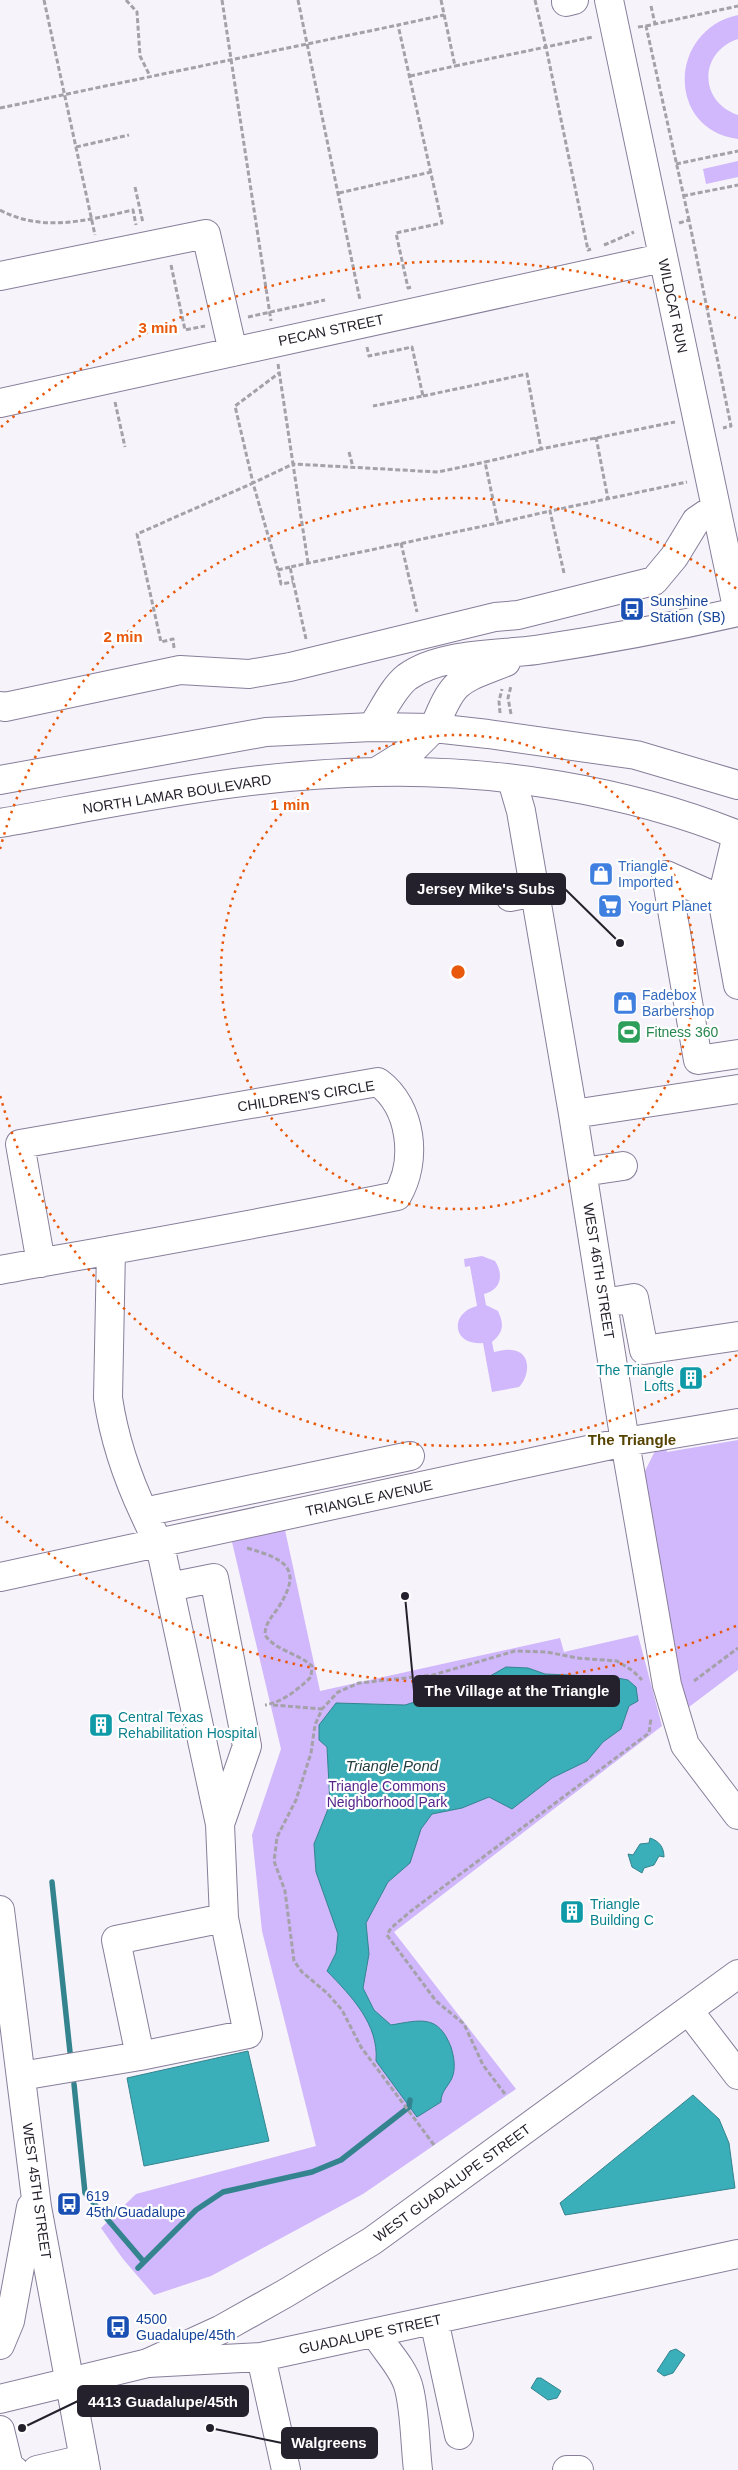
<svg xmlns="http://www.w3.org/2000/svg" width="738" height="2470" viewBox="0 0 738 2470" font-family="Helvetica,sans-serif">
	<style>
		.green { fill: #d1b7fb }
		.water { fill: #3aafb9; stroke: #34848f }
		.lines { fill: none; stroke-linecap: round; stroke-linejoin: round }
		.stream { stroke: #34848f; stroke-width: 5.5 }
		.minor-casing { stroke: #887e9a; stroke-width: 30 }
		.major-casing { stroke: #887e9a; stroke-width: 30 }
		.path { stroke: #a4a1a9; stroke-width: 3; stroke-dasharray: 5 2.5; stroke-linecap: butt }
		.minor { stroke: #fff; stroke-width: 28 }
		.major { stroke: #fff; stroke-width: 28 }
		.ring { fill: none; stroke: #e8590c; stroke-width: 2.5; stroke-dasharray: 2.5 5 }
		.labels { text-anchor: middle; stroke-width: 4.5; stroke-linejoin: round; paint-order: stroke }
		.street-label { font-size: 14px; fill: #25212c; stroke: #fff }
		.transit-label { font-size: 14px; fill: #164399; stroke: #fff; text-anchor: start }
		.shop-label { font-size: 14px; fill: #366cbe; stroke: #fff; text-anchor: start }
		.leisure-label { font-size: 14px; fill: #27864d; stroke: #fff; text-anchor: start }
		.culture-label { font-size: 14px; fill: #0d838f; stroke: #fff; text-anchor: start }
		.park-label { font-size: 14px; fill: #56268a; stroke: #fff }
		.neighbourhood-label { font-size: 15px; font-weight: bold; fill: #564300; stroke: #fff }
		.water-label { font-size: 15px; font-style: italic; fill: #233c3f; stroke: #fff }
		.centre { fill: #e8590c; stroke: #fff; stroke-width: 2.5 }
		.ring-label { font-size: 15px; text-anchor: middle; font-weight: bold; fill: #e8590c; stroke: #fff; stroke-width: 4.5; stroke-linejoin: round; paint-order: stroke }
		.leader { fill: none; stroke: #25212c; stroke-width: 2 }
		.callout-dot { fill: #25212c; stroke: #fff; stroke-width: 2 }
		.callout { fill: #25212c; stroke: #25212c; stroke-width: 2 }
		.callout-label { font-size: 15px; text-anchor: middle; font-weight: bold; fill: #fff }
	</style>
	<rect width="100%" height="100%" fill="#f6f4fa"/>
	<path class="green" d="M 738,15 L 738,39 C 699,52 698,101 738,115 L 738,139 C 666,130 668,30 738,15 Z
		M 738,161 L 738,177 L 706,184 L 703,169 Z
		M 482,1256 L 495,1261 C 504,1275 501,1290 484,1294 L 486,1305 L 498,1311 C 504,1324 504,1332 492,1342 L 494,1352 C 500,1351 506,1349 511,1350 C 532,1351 530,1376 519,1387 L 492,1392 L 483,1343 C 452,1346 449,1313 477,1306 L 470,1266 L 465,1267 L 464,1259 Z
		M 738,1440 L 738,1670 L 689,1707 L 682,1696 L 643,1475 L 657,1447 L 666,1447 L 667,1452 Z
		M 285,1530 L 320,1691 L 560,1638 L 564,1652 L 638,1635 L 662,1726 L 394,1932 L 516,2089 L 363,2194 L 211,2276 L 154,2295 L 123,2259 L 101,2228 L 136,2194 L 316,2146 L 262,1931 L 252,1835 L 281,1749 L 232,1542 Z"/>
	<path class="water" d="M 506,1667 L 528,1668 L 545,1674 L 612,1677 L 628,1680 L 636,1687 L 638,1701 L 629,1706 L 621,1729 L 603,1742 L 587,1761 L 552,1778 L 512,1809 L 489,1797 L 462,1808 L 432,1814 L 421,1829 L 410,1863 L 388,1882 L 366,1923 L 369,1954 L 363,1988 L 374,2010 L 391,2025 C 421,2020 438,2014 451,2047 C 454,2057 456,2068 452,2078 C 448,2087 441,2091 441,2102 L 417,2117 L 376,2061 C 379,2024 351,1996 327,1971 L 336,1953 L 338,1934 L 316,1872 L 314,1844 L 330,1804 L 327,1747 L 319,1740 L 319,1725 L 336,1703 L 405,1705 L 434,1696 L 460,1693 Z
		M 650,1838 C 659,1841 664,1847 664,1857 L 659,1856 L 654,1865 L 644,1868 L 642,1873 L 632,1867 L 628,1854 L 633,1855 L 640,1844 L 649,1843 Z
		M 248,2051 L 269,2141 L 144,2166 L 127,2078 Z
		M 693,2095 L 719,2119 L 729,2143 L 735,2188 L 565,2215 L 560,2203 Z
		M 676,2349 L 685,2355 L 673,2373 L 664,2376 L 657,2371 L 670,2351 Z
		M 537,2378 L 541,2378 L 561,2391 L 557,2398 L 548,2400 L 531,2388 Z"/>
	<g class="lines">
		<path class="stream" d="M 52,1882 L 70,2052
			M 74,2084 L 85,2193 L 144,2262
			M 138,2268 L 196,2210 L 223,2192 L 312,2172 L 341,2160 L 409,2107 L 410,2100"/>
		<defs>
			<path id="minor" d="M 566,0 L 566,2 L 574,0
				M 0,276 L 206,234 L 233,352
				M 0,403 L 662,258
				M 0,706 L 5,707 L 180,670 L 249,674 L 290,667 L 495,617 L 518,615 L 654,581 L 674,557 L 696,521 L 715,508
				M 372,727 C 383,711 392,689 407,677 C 440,653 497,655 536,650 C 603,640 672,627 738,612 L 609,0
				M 434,728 C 454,678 458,681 506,662
				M 512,780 L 521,811 L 573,1114 L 625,1442 L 667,1685 L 685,1745 L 738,1815
				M 737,835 L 722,898 L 738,985
				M 510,897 L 535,892
				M 738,907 L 666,875 L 698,1060 L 738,1054
				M 573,1114 L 738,1089
				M 583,1172 L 623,1166
				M 111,1250 L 108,1398 C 114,1438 127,1477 144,1513 C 151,1529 159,1542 163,1559 L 220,1824 L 224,1918 L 248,2034 L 140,2056 L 116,1940 L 224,1918
				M 0,1270 C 133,1246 265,1223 397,1196 C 418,1161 412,1107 378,1082 L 20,1144 L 41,1263
				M 604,1303 L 634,1298 L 644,1350 L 738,1336
				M 144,1512 L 410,1456
				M 0,1577 L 625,1442 L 738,1423
				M 169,1587 L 214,1578 L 247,1746 L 220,1824
				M 689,2011 L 738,2075
				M 21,2076 L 140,2056
				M 434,2320 L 459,2435
				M 375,2333 C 385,2350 402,2366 408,2385 C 415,2407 415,2446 418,2470
				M 261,2357 L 286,2470
				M 148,2363 L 261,2357 L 738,2254
				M 0,2430 L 9,2467 L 14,2470
				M 37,2470 L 84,2459
				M 567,2470 L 579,2470"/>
			<path id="major" d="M 376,772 L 413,749 L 434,728
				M 0,780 L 266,732 L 372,727 L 434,728 L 488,734 L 636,755 L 738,785
				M 0,823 C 124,801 249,774 375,772 C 494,769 627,790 738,835
				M 0,1910 L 37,2207 L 86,2470
				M 0,2345 L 10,2321 L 31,2207
				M 0,2399 L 148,2363 L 220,2330 L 286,2293 L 372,2241 L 738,1974"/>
		</defs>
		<use href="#minor" class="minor-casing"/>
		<use href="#major" class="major-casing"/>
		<path class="path" d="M 44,0 L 95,235
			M 126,0 L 137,12 L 140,56 L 150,76
			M 222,0 L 271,321
			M 298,0 L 360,300
			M 441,0 L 455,66 L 546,47 L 588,250 L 591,249
			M 535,0 L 546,47 L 593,37
			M 651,6 L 655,24
			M 646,26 L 738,6
			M 638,27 L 646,26 L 689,220
			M 410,76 L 455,66
			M 0,108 L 398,25
			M 76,147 L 129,135
			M 676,164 L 738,151
			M 135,187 L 143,223
			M 339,193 L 431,172
			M 683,196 L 738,185
			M 0,210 C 43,233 88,220 133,210 L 136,225
			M 679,223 L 689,220 L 731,426 L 723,428
			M 604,245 L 634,232
			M 171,265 L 185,330 L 205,326
			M 411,287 L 408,288 L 396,233 L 442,223 L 398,25 L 444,15
			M 248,317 L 325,300
			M 367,347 L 369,356 L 412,347 L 423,396 L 373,406
			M 278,364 L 293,464 L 253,483 L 235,406 L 279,373
			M 423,396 L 527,374 L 541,449 L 675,422
			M 115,402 L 125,447
			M 596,437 L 608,499
			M 541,449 L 485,462 L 498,523 L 550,511
			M 349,452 L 353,467
			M 401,543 L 417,612
			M 308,563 L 293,464 L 438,472 L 485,462
			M 290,567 L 278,570 L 281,584 L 293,582
			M 564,573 L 550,511 L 687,482
			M 306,639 L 290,567 L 498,523
			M 174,648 L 173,639 L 161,642 L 137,534 L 253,483 L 278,570
			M 500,713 L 499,701 L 502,689
			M 511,714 L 508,698 L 511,686
			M 247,1548 C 285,1559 304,1568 278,1608 C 272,1617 265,1623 265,1635 C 276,1651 298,1653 312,1666 L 311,1677 C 297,1690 283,1702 265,1705
			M 694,1681 L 738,1648
			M 273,1705 L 322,1709
			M 505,2094 L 483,2065 L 464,2024 L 436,2001 L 387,1935 L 391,1928 L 411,1911 L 649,1733 L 651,1718
			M 434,2145 L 361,2047 L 342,2010 L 327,1993 L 302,1972 L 294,1961 L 285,1891 L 274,1861 L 276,1846 L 277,1837 L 296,1800 L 311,1753 L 315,1725 L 322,1709 L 338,1692 L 359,1683 L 433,1675 L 515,1651 L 547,1652 L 577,1658 L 617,1661 L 633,1671 L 642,1680"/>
		<use href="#minor" class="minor"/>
		<use href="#major" class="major"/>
	</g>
	<g class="ring">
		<circle cx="458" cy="972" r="237"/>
		<path d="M737 1355A474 474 0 0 1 0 1095M0 849A474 474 0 0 1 737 589"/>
		<path d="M736 1626A711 711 0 0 1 1 1517M1 427A711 711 0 0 1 736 318"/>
	</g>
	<defs>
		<symbol id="bus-square" viewBox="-11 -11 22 22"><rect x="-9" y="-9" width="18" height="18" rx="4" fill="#1a4fb4" stroke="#fff"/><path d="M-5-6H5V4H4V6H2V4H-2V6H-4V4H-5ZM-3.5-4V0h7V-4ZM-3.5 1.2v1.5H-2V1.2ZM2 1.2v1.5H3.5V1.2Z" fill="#fff"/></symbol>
		<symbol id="shop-square" viewBox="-11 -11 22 22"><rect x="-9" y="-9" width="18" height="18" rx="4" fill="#3f7fe0" stroke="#fff"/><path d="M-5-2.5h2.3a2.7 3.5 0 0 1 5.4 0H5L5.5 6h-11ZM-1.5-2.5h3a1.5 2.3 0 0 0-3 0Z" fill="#fff"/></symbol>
		<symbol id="supermarket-square" viewBox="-11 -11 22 22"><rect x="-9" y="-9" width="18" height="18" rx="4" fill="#3f7fe0" stroke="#fff"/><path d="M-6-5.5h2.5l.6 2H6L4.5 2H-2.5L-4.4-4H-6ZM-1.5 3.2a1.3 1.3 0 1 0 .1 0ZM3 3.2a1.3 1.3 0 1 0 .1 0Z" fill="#fff"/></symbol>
		<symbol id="stadium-square" viewBox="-11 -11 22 22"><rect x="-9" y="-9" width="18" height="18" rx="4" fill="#2e9e5b" stroke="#fff"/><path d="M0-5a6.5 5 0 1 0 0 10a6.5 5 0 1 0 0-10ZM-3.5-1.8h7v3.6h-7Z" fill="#fff"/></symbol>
		<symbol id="building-square" viewBox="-11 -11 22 22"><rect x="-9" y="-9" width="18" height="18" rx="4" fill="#0f9aa8" stroke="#fff"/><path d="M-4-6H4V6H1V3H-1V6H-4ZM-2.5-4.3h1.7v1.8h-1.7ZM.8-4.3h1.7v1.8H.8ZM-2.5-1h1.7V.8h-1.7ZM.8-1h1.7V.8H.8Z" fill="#fff"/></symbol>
	</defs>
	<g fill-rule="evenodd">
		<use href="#bus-square" x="618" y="595" width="28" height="28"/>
		<use href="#shop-square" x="587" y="860" width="28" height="28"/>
		<use href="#supermarket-square" x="596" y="892" width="28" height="28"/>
		<use href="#shop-square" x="611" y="989" width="28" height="28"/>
		<use href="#stadium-square" x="615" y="1018" width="28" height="28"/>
		<use href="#building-square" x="677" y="1364" width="28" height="28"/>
		<use href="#building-square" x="87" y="1711" width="28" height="28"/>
		<use href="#building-square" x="558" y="1898" width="28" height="28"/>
		<use href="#bus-square" x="55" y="2190" width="28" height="28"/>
		<use href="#bus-square" x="104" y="2313" width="28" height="28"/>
	</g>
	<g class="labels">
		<g class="street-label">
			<text transform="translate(673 306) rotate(78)" y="5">WILDCAT RUN</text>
			<text transform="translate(331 330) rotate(-12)" y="5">PECAN STREET</text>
			<text transform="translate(177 794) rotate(-9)" y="5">NORTH LAMAR BOULEVARD</text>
			<text transform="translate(306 1096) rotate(-9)" y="5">CHILDREN'S CIRCLE</text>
			<text transform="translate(599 1271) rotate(81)" y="5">WEST 46TH STREET</text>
			<text transform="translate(369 1498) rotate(-12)" y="5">TRIANGLE AVENUE</text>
			<text transform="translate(452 2183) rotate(-36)" y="5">WEST GUADALUPE STREET</text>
			<text transform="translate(37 2191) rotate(82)" y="5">WEST 45TH STREET</text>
			<text transform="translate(370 2334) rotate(-12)" y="5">GUADALUPE STREET</text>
		</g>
		<g class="transit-label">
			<text x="650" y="606">Sunshine<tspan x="650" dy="16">Station (SB)</tspan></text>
			<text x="86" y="2201">619<tspan x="86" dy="16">45th/Guadalupe</tspan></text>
			<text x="136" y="2324">4500<tspan x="136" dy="16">Guadalupe/45th</tspan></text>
		</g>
		<g class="shop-label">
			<text x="618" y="871">Triangle<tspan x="618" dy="16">Imported</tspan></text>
			<text x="628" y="911">Yogurt Planet</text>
			<text x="642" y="1000">Fadebox<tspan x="642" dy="16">Barbershop</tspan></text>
		</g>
		<g class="leisure-label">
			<text x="646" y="1037">Fitness 360</text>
		</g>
		<g class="culture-label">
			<text x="674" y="1375" text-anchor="end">The Triangle<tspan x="674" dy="16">Lofts</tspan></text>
			<text x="118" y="1722">Central Texas<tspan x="118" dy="16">Rehabilitation Hospital</tspan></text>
			<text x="590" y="1909">Triangle<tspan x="590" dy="16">Building C</tspan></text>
		</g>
		<g class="park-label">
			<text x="387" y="1791">Triangle Commons<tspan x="387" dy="16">Neighborhood Park</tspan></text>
		</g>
		<g class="neighbourhood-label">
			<text x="632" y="1445">The Triangle</text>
		</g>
		<g class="water-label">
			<text x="392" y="1771">Triangle Pond</text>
		</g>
	</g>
	<circle cx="458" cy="972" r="8" class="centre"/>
	<g class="ring-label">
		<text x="158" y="333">3 min</text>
		<text x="123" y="642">2 min</text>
		<text x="290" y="810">1 min</text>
	</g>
	<path class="leader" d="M620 943L565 889M405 1596L414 1691M22 2428L78 2401M210 2428L282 2443"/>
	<g class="callout-dot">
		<circle cx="620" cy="943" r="5"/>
		<circle cx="405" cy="1596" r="5"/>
		<circle cx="22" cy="2428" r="5"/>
		<circle cx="210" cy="2428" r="5"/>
	</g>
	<g class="callout">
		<rect x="407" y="874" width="158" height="30" rx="5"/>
		<rect x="414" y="1676" width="205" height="30" rx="5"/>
		<rect x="78" y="2386" width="170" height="30" rx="5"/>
		<rect x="282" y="2428" width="95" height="30" rx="5"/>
	</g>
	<g class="callout-label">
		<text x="486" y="894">Jersey Mike's Subs</text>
		<text x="517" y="1696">The Village at the Triangle</text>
		<text x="163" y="2407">4413 Guadalupe/45th</text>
		<text x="329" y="2448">Walgreens</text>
	</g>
</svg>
